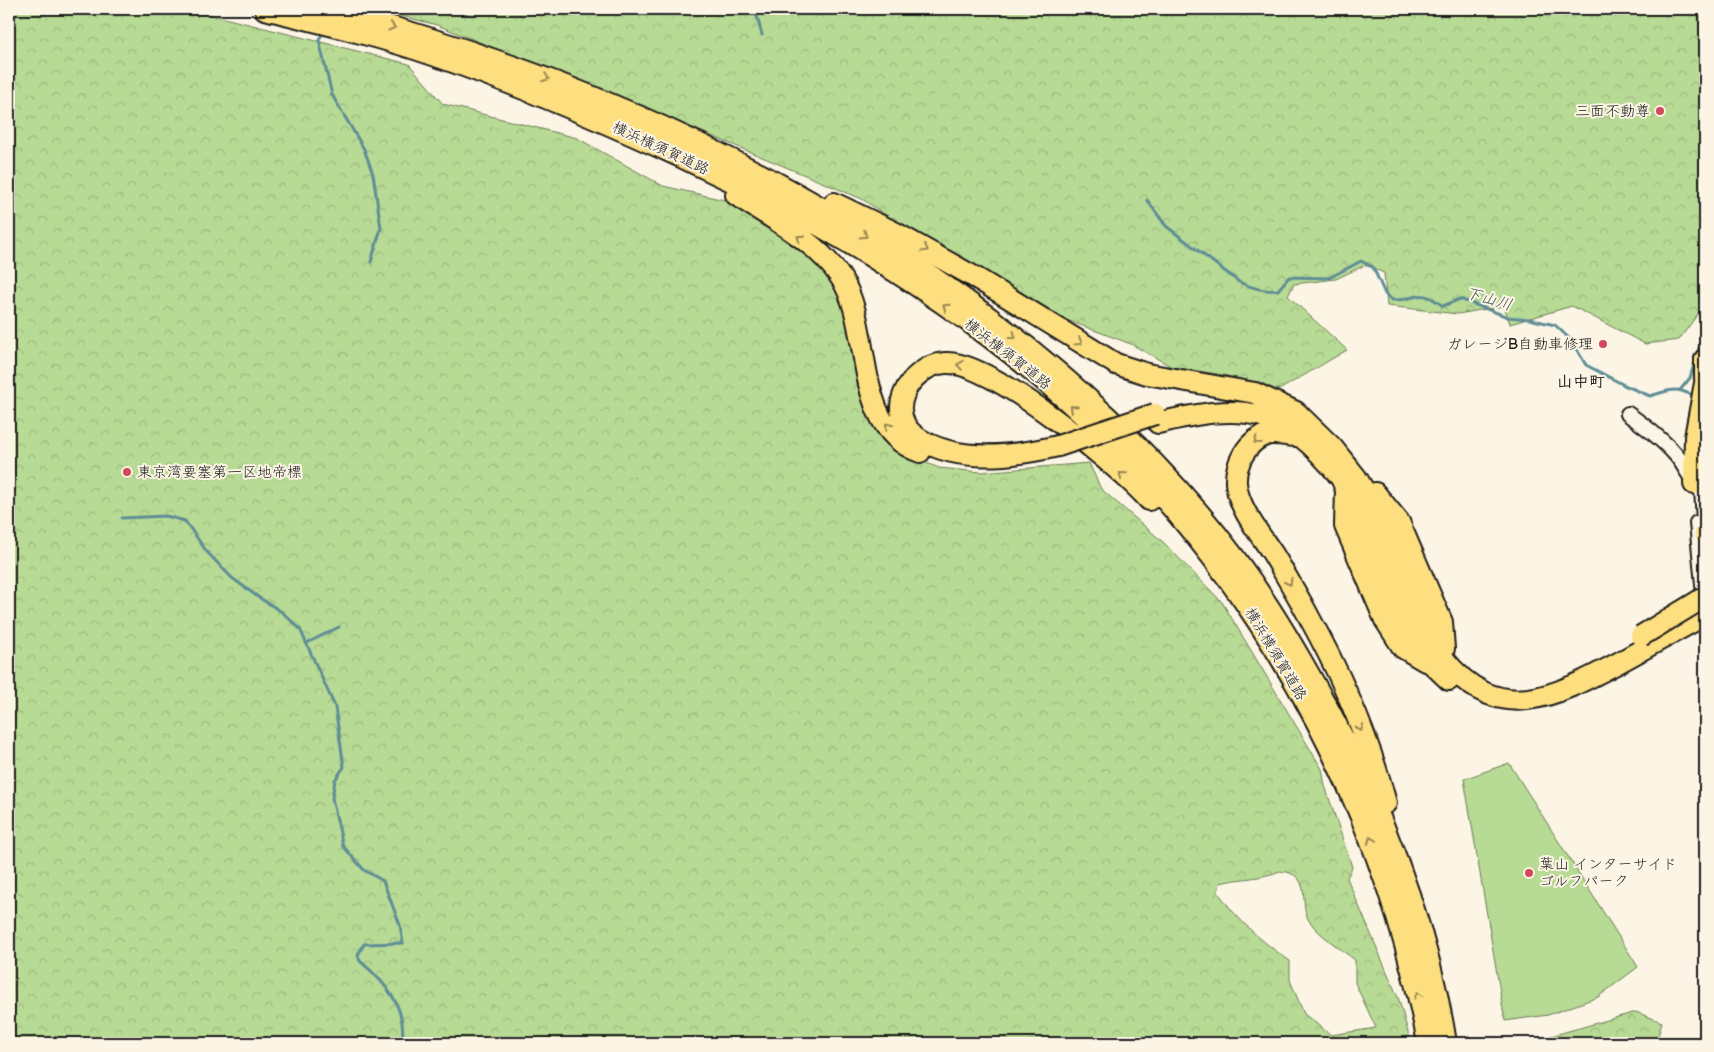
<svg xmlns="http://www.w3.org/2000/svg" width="1714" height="1052" viewBox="0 0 1714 1052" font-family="'Balsamiq Sans','Klee One',sans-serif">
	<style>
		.forest { fill: url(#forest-crowns); stroke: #6a7b58; fill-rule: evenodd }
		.park { fill: #b7da94; stroke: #6a7b58 }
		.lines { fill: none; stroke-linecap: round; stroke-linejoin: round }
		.stream { stroke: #5e8d96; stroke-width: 3 }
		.minor-casing { stroke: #1c1c1c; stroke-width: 18 }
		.highway-casing { stroke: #1c1c1c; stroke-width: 24 }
		.minor { stroke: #fcf5e5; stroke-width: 14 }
		.highway { stroke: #fedf80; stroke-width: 20 }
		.highway-bridge-casing { stroke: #1c1c1c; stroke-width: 24; stroke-linecap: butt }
		.highway-bridge { stroke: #fedf80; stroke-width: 20 }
		.oneway { stroke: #988753 }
		.poi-dot { fill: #d1495b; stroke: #fcf5e5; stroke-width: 2 }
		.labels { text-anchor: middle; stroke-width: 4; stroke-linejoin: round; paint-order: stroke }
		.poi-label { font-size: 15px; fill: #1c1c1c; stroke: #fcf5e5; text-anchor: end }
		.street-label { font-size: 15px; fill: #1c1c1c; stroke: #fcf5e5 }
		.water-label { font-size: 16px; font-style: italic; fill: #3d5459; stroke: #fcf5e5 }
		.neighbourhood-label { font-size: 16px; font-weight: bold; fill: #1c1c1c; stroke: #fcf5e5 }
	</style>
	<defs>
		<pattern id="forest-crowns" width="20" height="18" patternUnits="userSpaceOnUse" patternTransform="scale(1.25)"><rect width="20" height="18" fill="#b7da94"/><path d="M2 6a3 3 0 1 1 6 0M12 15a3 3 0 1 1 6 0" fill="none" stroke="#9dba7f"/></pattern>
	</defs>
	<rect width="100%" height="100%" fill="#fcf5e5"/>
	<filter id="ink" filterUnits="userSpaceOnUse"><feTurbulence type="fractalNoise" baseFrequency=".02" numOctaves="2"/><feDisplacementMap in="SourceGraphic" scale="10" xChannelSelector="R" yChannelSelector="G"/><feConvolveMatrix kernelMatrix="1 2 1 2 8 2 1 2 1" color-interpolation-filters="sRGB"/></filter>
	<g filter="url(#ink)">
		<path class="forest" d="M 9,9 L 147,9 L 208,14 L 409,64 L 443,104 L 577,138 L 663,186 L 733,202 L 807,256 L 839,285 L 869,400 L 917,459 L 939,468 L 981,472 L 1089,463 L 1101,489 L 1163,542 L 1222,602 L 1322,769 L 1325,786 L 1352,867 L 1347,878 L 1399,1000 L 1411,1043 L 9,1043 ZM 1280,871 C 1315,874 1297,906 1310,922 C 1319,935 1342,950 1355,960 L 1355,983 L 1376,1028 L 1331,1035 L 1304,1014 L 1290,980 L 1290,961 C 1262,942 1237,920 1218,892 L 1220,883 C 1240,878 1261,879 1280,871 Z
			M 374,9 L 1705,9 L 1705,304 L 1679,340 L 1645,344 L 1572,306 L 1510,324 L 1504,306 L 1458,314 L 1387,306 L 1384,273 L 1365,265 L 1336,279 L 1294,284 L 1288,296 L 1347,350 L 1279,390 L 1224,375 L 1172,367 L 1131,344 L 1043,311 L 1005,294 L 862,199 L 676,121 L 437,25 Z
			M 1636,1012 L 1662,1022 L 1656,1043 L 1526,1043 Z"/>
		<path class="park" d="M 1509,763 L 1638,967 L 1598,997 L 1548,1015 L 1505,1021 L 1464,779 Z"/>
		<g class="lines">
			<path class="stream" d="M 755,9 L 762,35
				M 324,30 L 319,40 L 332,95 L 364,149 L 373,174 L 381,228 L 371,262
				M 1147,200 L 1166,226 L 1239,282 C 1252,288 1264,292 1278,290 L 1289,277 L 1329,278 L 1361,261 L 1373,267 L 1385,294 L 1392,300 C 1418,301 1418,286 1443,306 L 1460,299 L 1508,317 L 1529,319 L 1555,325 L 1571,340 L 1586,365 L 1624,385 L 1650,396 C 1672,390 1674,386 1696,397
				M 1681,389 L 1690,378 L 1705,328
				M 122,518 L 166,516 L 185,521 L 207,552 L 232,578 L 258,597 L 282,612 L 300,629 L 335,707 L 344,767 L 335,780 L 332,798 L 343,846 L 364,870 L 383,881 L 400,925 L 403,943 L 364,944 L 358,955 L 360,961 C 386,983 407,1007 402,1043
				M 307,643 L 339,627"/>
			<defs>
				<path id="minor" d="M 1628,414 C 1645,426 1662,439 1676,455 C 1686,466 1690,481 1702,490 L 1705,535
					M 1697,523 L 1705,605"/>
				<path id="highway" d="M 265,9 C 322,23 378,36 433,55 C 517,84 598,119 679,156 C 726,179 774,200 820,226 C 926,287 1032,361 1118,449 C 1278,611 1386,820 1428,1043
					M 328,9 C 650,94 980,257 1199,513 C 1252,574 1294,645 1332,716 C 1386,819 1428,928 1446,1043
					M 736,195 C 772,219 817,241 841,278 C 874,328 851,428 920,452
					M 834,203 L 894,232 L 978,279 L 1116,364 L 1147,374 L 1255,393 L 1296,412 L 1332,447 L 1356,477 L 1371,502 L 1443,658 C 1498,727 1554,697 1618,663 C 1647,647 1676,631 1705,615
					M 1705,359 L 1705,379
					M 1158,423 C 1245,402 1283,406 1341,478 L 1417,645 L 1428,660 L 1449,680
					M 1297,436 C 1288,436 1274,432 1266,435 C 1247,441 1235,464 1236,483 C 1238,508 1260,534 1273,554 C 1285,574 1298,596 1309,617 C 1341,675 1369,738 1386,803
					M 1058,446 C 1015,456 958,464 918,438 C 882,414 909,366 945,363 C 989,359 1119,466 1149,500
					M 1694,484 L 1695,437 L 1705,383
					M 1346,489 L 1345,526 L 1385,620 L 1403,648 L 1425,661
					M 1375,493 L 1399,522 L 1442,622 L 1444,649
					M 1705,534 L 1705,533"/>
			</defs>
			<use href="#minor" class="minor-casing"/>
			<use href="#highway" class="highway-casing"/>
			<use href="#minor" class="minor"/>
			<use href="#highway" class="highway"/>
			<defs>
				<path id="highway-bridge" d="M 1058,446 L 1155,414
					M 1641,636 L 1705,597"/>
			</defs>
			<use href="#highway-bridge" class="highway-bridge-casing"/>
			<use href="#highway-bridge" class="highway-bridge"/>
		</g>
		<defs><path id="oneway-chevron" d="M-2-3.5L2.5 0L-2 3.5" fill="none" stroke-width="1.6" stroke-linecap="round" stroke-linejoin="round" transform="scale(1.25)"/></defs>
		<g class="oneway">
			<use href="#oneway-chevron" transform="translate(392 27) rotate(16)"/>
			<use href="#oneway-chevron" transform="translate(546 78) rotate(20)"/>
			<use href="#oneway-chevron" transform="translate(864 235) rotate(32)"/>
			<use href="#oneway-chevron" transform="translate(800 238) rotate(-143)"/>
			<use href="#oneway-chevron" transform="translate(925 249) rotate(29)"/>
			<use href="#oneway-chevron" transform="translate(946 307) rotate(-146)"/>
			<use href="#oneway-chevron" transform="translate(1013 336) rotate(37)"/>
			<use href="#oneway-chevron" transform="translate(1079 342) rotate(32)"/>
			<use href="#oneway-chevron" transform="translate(960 365) rotate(-171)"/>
			<use href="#oneway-chevron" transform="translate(1073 408) rotate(-138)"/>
			<use href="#oneway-chevron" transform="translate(888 426) rotate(-129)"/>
			<use href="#oneway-chevron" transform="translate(1257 441) rotate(144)"/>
			<use href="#oneway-chevron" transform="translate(1122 475) rotate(-139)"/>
			<use href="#oneway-chevron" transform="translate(1289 582) rotate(60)"/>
			<use href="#oneway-chevron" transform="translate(1360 728) rotate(68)"/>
			<use href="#oneway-chevron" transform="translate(1371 840) rotate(-112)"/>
			<use href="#oneway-chevron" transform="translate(1418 995) rotate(-105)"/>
		</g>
	</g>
	<g class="poi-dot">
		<circle cx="1660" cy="111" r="5"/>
		<circle cx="1603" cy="344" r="5"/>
		<circle cx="127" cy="472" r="5"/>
		<circle cx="1529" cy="873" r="5"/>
	</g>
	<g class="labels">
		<g class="poi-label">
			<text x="1650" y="116">三面不動尊</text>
			<text x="1593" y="349">ガレージB自動車修理</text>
			<text x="137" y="477" text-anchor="start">東京湾要塞第一区地帝標</text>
			<text x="1539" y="869" text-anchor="start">葉山 インターサイド<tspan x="1539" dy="17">ゴルフパーク</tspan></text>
		</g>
		<g class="street-label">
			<text transform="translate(661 148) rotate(25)" y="5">横浜横須賀道路</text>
			<text transform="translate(1008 354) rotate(38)" y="5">横浜横須賀道路</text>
			<text transform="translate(1276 654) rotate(59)" y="5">横浜横須賀道路</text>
		</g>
		<g class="water-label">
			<text transform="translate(1489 298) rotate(16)" y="6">下山川</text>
		</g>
		<g class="neighbourhood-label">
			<text x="1581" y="387">山中町</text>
		</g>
	</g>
	<rect width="1714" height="1052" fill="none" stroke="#fcf5e5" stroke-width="30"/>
	<rect x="15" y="15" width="1684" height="1022" fill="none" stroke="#1c1c1c" stroke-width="2" filter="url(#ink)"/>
</svg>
